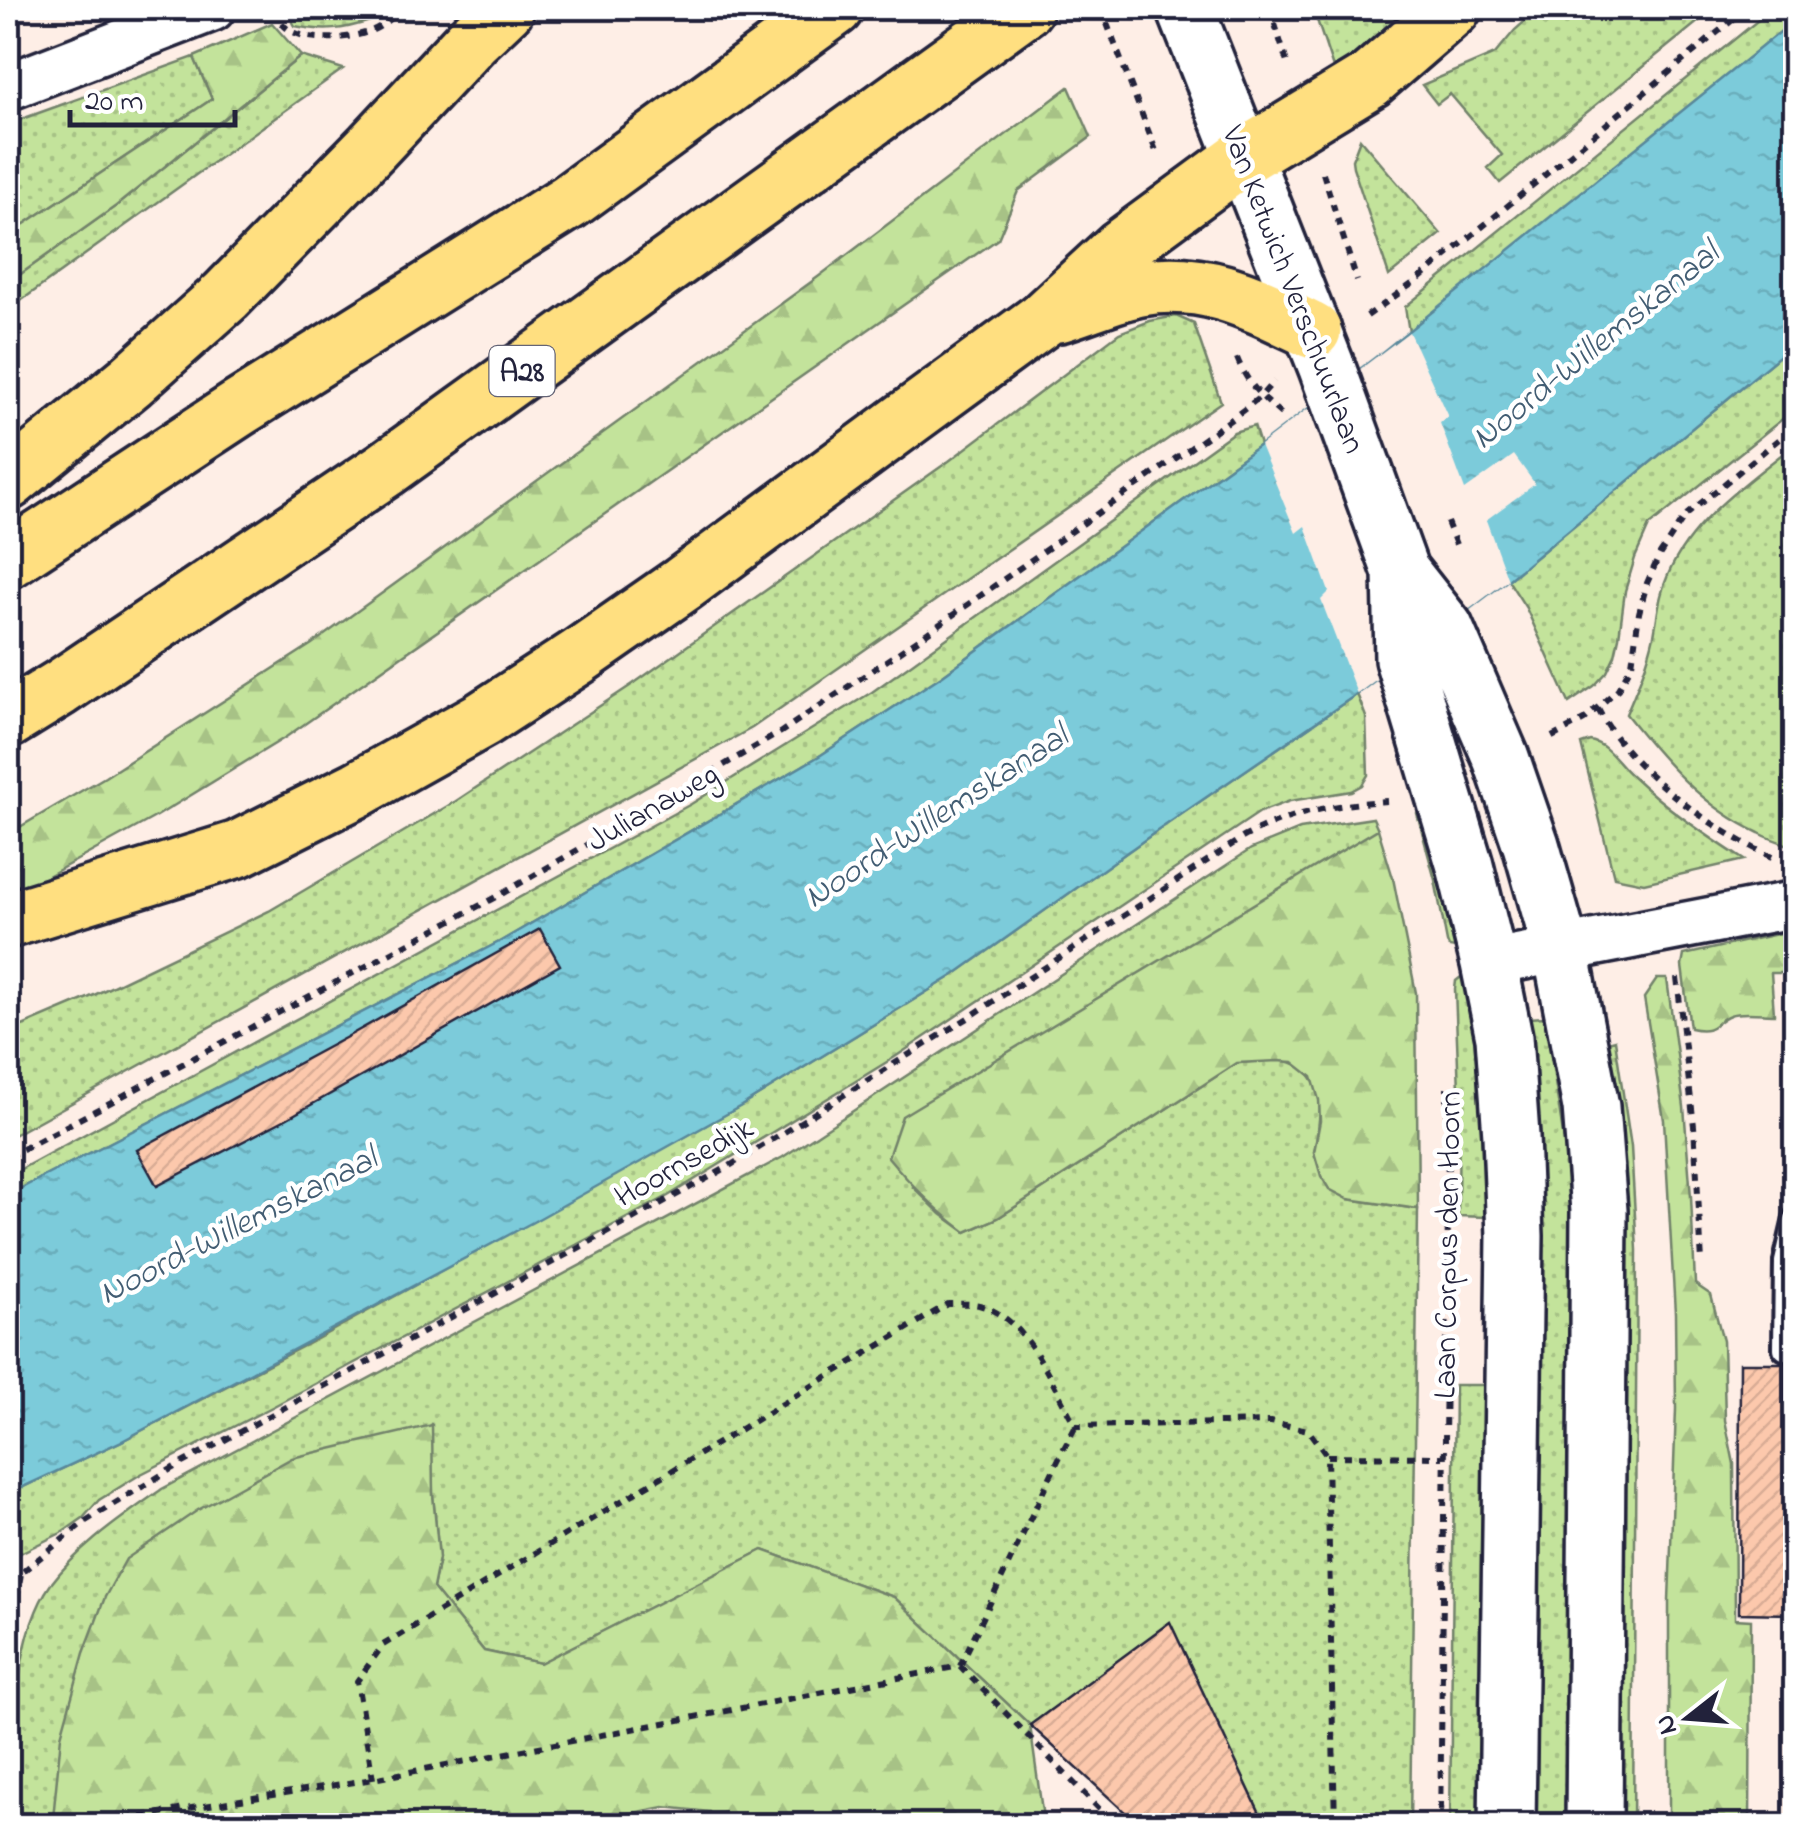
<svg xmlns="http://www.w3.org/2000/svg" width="1803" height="1833" viewBox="0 0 1803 1833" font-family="'Indie Flower',sans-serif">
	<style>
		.grass { fill: url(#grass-dots); stroke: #72826b; stroke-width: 2.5 }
		.forest { fill: url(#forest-firs); stroke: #72826b; stroke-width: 2.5 }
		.water { fill: url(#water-ripples); stroke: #58879a; stroke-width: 2.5 }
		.pier { fill: #feeee6 }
		.building { fill: url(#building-hatch); stroke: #22223b; stroke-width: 2.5 }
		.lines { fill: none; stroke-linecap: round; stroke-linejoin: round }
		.service-casing { stroke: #22223b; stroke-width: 30 }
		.minor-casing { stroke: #22223b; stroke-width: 52 }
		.secondary-casing { stroke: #22223b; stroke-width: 62 }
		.trunk-casing { stroke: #22223b; stroke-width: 62 }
		.motorway-casing { stroke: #22223b; stroke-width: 62 }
		.path { stroke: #22223b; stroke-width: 6; stroke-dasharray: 8 8; stroke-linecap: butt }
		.service { stroke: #fff; stroke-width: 22 }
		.minor { stroke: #fff; stroke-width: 45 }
		.secondary { stroke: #fff; stroke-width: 55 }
		.trunk { stroke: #ffdf80; stroke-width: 55 }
		.motorway { stroke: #ffdf80; stroke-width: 55 }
		.labels { text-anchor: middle; stroke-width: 9; stroke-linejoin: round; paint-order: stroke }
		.shield { fill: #fff; stroke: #646476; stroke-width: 2.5 }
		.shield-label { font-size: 30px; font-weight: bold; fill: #22223b }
		.street-label { font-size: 32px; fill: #22223b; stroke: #fff }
		.water-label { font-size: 35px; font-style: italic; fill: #425d73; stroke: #fff }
	</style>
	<defs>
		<pattern id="grass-dots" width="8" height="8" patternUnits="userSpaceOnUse" patternTransform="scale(2.5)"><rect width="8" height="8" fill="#c3e39b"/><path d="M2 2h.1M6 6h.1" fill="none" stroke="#a7c286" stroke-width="1.8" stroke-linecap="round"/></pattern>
		<pattern id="forest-firs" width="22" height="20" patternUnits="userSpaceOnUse" patternTransform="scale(2.5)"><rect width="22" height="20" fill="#c3e39b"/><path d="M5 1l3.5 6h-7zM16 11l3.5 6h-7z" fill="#a7c286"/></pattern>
		<pattern id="water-ripples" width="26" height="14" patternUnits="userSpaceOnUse" patternTransform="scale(2.5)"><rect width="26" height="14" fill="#7ccbda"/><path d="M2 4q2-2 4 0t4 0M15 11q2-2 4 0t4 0" fill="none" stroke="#6baebc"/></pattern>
		<pattern id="building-hatch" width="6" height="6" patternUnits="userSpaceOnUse" patternTransform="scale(2.5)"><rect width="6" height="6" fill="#fcc8ac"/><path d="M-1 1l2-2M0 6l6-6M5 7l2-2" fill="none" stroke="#d8ac95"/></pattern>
	</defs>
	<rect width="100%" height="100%" fill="#feeee6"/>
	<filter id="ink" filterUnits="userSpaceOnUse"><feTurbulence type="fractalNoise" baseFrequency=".01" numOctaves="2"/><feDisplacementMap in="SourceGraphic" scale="20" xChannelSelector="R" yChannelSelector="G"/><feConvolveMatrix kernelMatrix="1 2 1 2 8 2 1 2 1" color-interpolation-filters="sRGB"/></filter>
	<g filter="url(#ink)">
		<path class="grass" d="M 285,8 L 343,8 L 359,19 L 370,21 C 342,30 325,32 295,26 Z
			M 1313,8 L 1431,8 L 1360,61 L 1333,68 Z
			M 1540,8 L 1715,8 L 1500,183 L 1488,168 L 1502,155 L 1450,94 L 1437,104 L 1422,85 L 1495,54 L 1515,30 Z
			M 1773,8 L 1795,8 L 1795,20 L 1409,332 L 1405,307 Z
			M 301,56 L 343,69 L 8,310 L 8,283 L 116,206 Z
			M 194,57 L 212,99 L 8,235 L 8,124 Z
			M 1360,139 L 1441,234 L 1389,276 L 1353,167 L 1352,160 Z
			M 1176,316 L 1194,324 L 1221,402 L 752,728 L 8,1138 L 8,1032 L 88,998 L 269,911 L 456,801 L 633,684 L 949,461 L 1119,333 L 1150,321 Z
			M 1795,343 L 1795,409 L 1649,526 L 1635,558 L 1625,591 L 1619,637 L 1615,655 L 1607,672 L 1594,686 L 1569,703 L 1526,608 L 1508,580 Z
			M 1254,426 L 1260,445 L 943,675 L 821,755 L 501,941 L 8,1195 L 8,1176 L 691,804 L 872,692 L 1234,432 Z
			M 1795,444 L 1796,847 L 1795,847 C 1783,843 1770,839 1759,833 C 1703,807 1663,761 1626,714 C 1637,688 1648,663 1654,635 C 1658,614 1659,595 1668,575 C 1691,520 1750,480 1795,444 Z
			M 1357,694 L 1366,717 L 1368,775 L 1362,785 L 1351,791 L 1290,801 L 1260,812 L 895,1057 L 668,1196 L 272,1407 L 141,1474 L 99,1500 L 83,1518 L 63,1532 L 18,1554 L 8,1557 L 8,1494 L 122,1441 L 317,1339 L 741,1106 L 954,975 L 1157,831 Z
			M 1590,741 C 1608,744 1617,763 1631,775 C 1666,808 1704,834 1744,860 L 1644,883 L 1614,877 L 1581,744 Z
			M 1419,808 L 1461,949 L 1449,947 L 1447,942 L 1435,880 L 1417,813 Z
			M 1373,818 L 1378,829 L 913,1187 L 941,1214 L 966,1232 L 998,1218 L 1237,1063 C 1254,1062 1280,1057 1295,1064 C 1329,1079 1320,1123 1314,1152 L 1348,1199 L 1418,1209 L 1410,1825 L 1248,1825 L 1261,1815 L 1170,1623 L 1030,1725 L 894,1597 L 763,1550 L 540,1663 L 484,1651 L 433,1588 L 439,1558 L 433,1495 L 431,1425 L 53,1819 L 57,1825 L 10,1826 C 14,1756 10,1641 51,1584 C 80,1545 123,1517 162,1489 L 783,1157 L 1251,849 L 1300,829 Z
			M 1461,977 L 1469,981 L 1480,1104 L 1486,1217 L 1458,1216 L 1459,1090 L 1455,989 L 1456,981 Z
			M 1545,1017 L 1565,1147 L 1571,1221 L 1566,1826 L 1531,1825 L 1528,1018 Z
			M 1615,1040 L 1631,1147 L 1637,1250 L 1633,1826 L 1619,1825 L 1604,1043 Z
			M 1455,1385 L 1484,1385 L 1479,1825 L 1450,1825 Z"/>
		<path class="forest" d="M 272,23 L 301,56 L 116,206 L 8,283 L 8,235 L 212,99 L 194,57 Z
			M 1069,87 L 1091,137 L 1018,191 L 998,239 L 286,737 L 157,816 L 8,898 L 8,834 L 105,777 L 312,644 L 818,277 Z
			M 1378,829 L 1393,878 L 1416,993 L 1418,1209 L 1348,1199 L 1329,1189 L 1321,1176 L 1314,1152 L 1320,1121 L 1319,1100 L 1312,1077 L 1293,1062 L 1278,1061 L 1237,1063 L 998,1218 L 966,1232 C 936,1210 912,1186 888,1157 L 902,1116 Z
			M 1795,930 L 1795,973 L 1771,973 L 1774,1014 C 1764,1014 1739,1011 1730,1015 C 1713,1021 1717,1034 1690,1028 L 1682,966 L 1684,955 Z
			M 1657,979 L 1667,979 L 1684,1107 L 1691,1197 L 1695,1284 L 1711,1295 L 1723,1341 L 1725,1420 L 1734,1464 L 1735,1619 L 1751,1620 L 1750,1825 L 1669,1825 L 1669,1601 L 1676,1409 L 1675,1313 L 1664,1120 L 1644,998 Z
			M 432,1425 L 433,1495 L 439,1558 L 433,1588 L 484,1651 L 540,1663 L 763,1550 L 894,1597 L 1030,1725 L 1044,1825 L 717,1825 L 709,1812 L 664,1807 L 566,1826 L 57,1826 L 53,1819 L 61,1736 L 84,1653 L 105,1597 L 126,1559 L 198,1510 L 292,1458 Z"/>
		<path class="water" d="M 1795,20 L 1795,343 L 1508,580 L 1357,694 L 1157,831 L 954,975 L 741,1106 L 533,1222 L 122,1441 L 8,1494 L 8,1195 L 501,941 L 821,755 L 943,675 L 1260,445 L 1381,353 Z"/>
		<path class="pier" d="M 1409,332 L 1448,417 L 1440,423 L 1465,490 L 1514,455 L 1535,484 L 1486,520 L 1508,580 L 1357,694 L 1321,600 L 1329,592 L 1305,526 L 1296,533 L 1260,445 Z"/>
		<path class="building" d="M 540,929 L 560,965 L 286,1119 L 157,1186 L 137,1150 L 345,1038 Z
			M 1740,1363 L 1785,1363 L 1784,1483 L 1796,1484 L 1796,1614 L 1739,1613 Z
			M 1170,1622 L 1266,1826 L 1140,1826 L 1030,1725 Z"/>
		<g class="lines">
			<defs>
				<path id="service" d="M 1785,1348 L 1786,1262 L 1796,1219"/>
				<path id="minor" d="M 8,87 L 212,8
					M 1489,963 L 1796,904"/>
				<path id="secondary" d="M 1185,8 L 1327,368 L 1401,572 L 1445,628 L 1501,758 L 1531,845 L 1561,950 L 1591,1107 L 1599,1211 L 1594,1826
					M 1401,572 L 1403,659 L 1465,866 L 1489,963 L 1504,1037 L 1511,1136 L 1515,1236 L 1507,1826"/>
				<path id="trunk" d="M 1059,314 C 1086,306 1114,293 1141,288 C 1206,276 1256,304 1313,331
					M 8,482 L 131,381 L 226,296 L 372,147 L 473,39 L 506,8
					M 8,560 L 238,409 L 570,201 L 835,8
					M 8,720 L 60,688 L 386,469 L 1025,8
					M 8,920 L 238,849 L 358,789 L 483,719 L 578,657 L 683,584 L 912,415 L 1042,320 L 1120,248 L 1245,156"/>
				<path id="motorway" d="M 1245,156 L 1370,80 L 1453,8"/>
			</defs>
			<use href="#service" class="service-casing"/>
			<use href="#minor" class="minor-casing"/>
			<use href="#secondary" class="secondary-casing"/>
			<use href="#trunk" class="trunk-casing"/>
			<use href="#motorway" class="motorway-casing"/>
			<path class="path" d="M 276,8 C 278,13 278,18 282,23 C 297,46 363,40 382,25 C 389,20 395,13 400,8
				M 1101,8 L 1156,151
				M 1270,8 L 1288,66
				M 1323,173 L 1357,281
				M 1367,316 L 1419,279 L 1747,8
				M 1237,358 C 1247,383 1261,397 1281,414
				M 1447,522 L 1457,547
				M 1598,709 C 1630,771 1710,828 1772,857
				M 1552,737 L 1584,720 L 1618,689 L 1632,664 L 1639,613 L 1647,583 L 1660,554 L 1685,516 L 1796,425
				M 1677,978 L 1694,1126 L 1702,1262
				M 8,1157 L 505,892 L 781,732 L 923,636 L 1233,418 L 1260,397 L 1274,381
				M 1327,1456 L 1443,1457
				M 8,1571 L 21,1573 L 84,1522 L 173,1468 L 728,1167 L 968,1018 L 1242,838 C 1288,813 1335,804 1387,801
				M 8,1662 L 21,1573
				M 960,1666 L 1063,1450 L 1076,1426
				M 373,1779 L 357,1681 L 383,1645 L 948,1304 C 958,1304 970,1303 979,1305 C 1030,1319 1052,1386 1076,1426 L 1271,1422 L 1308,1430 L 1327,1456 L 1335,1826
				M 78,1826 L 373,1779 L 960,1666 L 1108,1818 L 1109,1826
				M 1095,1826 L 1108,1818
				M 1440,1826 L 1448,1209 L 1447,1088"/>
			<use href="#service" class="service"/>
			<use href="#minor" class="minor"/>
			<use href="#secondary" class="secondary"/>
			<use href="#trunk" class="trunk"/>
			<use href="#motorway" class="motorway"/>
		</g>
	</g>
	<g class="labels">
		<rect class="shield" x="489.5" y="346" width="65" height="50" rx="8"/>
		<g class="shield-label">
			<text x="522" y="381">A28</text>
		</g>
		<g class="street-label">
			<text transform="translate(1295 289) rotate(69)" y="11">Van Ketwich Verschuurlaan</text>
			<text transform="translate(652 806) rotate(-30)" y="11">Julianaweg</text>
			<text transform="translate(683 1161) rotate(-29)" y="11">Hoornsedijk</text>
			<text transform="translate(1446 1245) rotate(-89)" y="11">Laan Corpus den Hoorn</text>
		</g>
		<g class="water-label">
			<text transform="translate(1594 344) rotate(-39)" y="12">Noord-Willemskanaal</text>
			<text transform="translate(935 815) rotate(-33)" y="12">Noord-Willemskanaal</text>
			<text transform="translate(237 1224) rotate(-27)" y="12">Noord-Willemskanaal</text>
		</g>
	</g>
	<rect width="1803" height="1833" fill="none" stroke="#fff" stroke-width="40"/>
	<rect x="20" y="20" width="1763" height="1793" fill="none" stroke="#22223b" stroke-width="4" filter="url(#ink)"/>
	<g transform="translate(1688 1718) rotate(253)" stroke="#ffffff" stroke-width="8" paint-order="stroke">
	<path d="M0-8L18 38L0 25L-18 38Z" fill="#22223b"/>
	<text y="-15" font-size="28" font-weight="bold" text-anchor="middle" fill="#22223b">N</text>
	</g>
	<path d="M70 110v15h165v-15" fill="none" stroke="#22223b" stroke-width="5"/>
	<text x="85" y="110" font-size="30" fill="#22223b" stroke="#ffffff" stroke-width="8" paint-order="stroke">20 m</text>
</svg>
